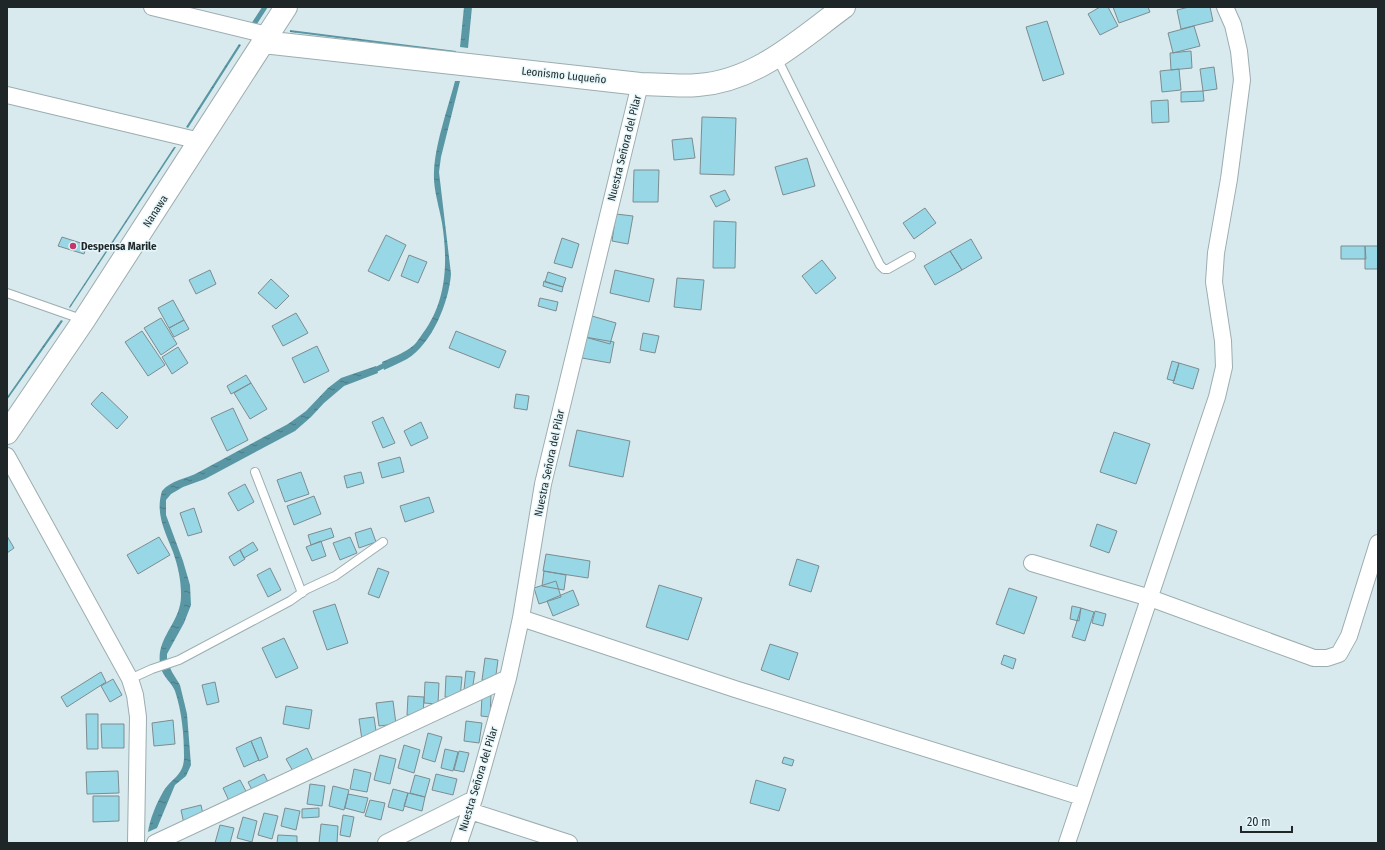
<svg xmlns="http://www.w3.org/2000/svg" width="1385" height="850" viewBox="0 0 1385 850" font-family="'Fira Sans Condensed',sans-serif">
	<style>
		.water { fill: url(#water-ripples) }
		.lines { fill: none; stroke-linecap: round; stroke-linejoin: round }
		.stream { stroke: #5997a4; stroke-width: 5 }
		.building { fill: #98d7e5; stroke: #7c8d91 }
		.lane-casing { stroke: #9cadb0; stroke-width: 10 }
		.street-casing { stroke: #9cadb0; stroke-width: 18 }
		.secondary-casing { stroke: #9cadb0; stroke-width: 24 }
		.lane { stroke: #fff; stroke-width: 8 }
		.street { stroke: #fff; stroke-width: 16 }
		.secondary { stroke: #fff; stroke-width: 22 }
		.poi-dot { fill: #c3376b; stroke: #e5f7fb; stroke-width: 1.5 }
		.labels { text-anchor: middle; stroke-width: 3; stroke-linejoin: round; paint-order: stroke }
		.street-label { font-size: 11px; fill: #1f2627; stroke: #e5f7fb }
		.poi-label { font-size: 11px; font-weight: bold; fill: #1f2627; stroke: #e5f7fb; text-anchor: start }
	</style>
	<defs>
		<pattern id="water-ripples" width="26" height="14" patternUnits="userSpaceOnUse"><rect width="26" height="14" fill="#5997a4"/><path d="M2 4q2-2 4 0t4 0M15 11q2-2 4 0t4 0" fill="none" stroke="#497b86"/></pattern>
	</defs>
	<rect width="100%" height="100%" fill="#d8eaee"/>
	<path class="water" d="M 464,7 L 472,7 L 468,48 L 460,47 Z
		M 290,30 L 456,51 L 456,53 L 290,32 Z
		M 239,44 L 241,45 L 188,128 L 186,127 Z
		M 455,81 L 460,81 L 441,157 L 439,172 L 451,274 C 449,302 432,344 407,359 C 400,363 392,366 384,370 L 382,362 C 393,357 405,353 414,345 C 417,342 420,337 423,333 C 447,301 448,261 442,223 C 439,206 433,189 434,172 C 435,144 448,108 455,81 Z
		M 174,147 L 176,147 L 70,308 L 69,307 Z
		M 61,320 L 63,321 L 7,400 L 7,397 Z
		M 376,366 L 378,373 L 344,386 L 324,403 L 311,417 L 295,431 L 205,479 L 183,487 L 171,494 L 166,500 L 166,515 L 183,561 L 190,585 L 191,605 L 184,623 L 167,654 L 167,661 L 172,672 L 180,685 L 187,714 L 191,765 L 186,776 L 175,785 L 157,828 L 148,832 C 150,819 156,804 163,792 C 171,778 184,776 184,757 C 184,735 182,712 175,691 C 172,683 163,677 161,668 C 153,638 182,624 181,594 C 181,580 178,566 173,552 C 165,531 155,514 162,491 C 171,480 186,479 199,472 L 288,424 L 306,411 L 328,388 L 341,378 Z"/>
	<g class="lines">
		<path class="stream" d="M 254,24 L 265,7
			M 371,372 L 389,363"/>
	</g>
	<path class="building" d="M 1100,7 L 1108,7 L 1118,26 L 1100,35 L 1088,14 Z
		M 1113,7 L 1148,7 L 1150,12 L 1119,23 Z
		M 1189,7 L 1210,7 L 1213,21 L 1181,29 L 1177,10 Z
		M 1047,21 L 1064,74 L 1043,81 L 1026,27 Z
		M 1194,26 L 1200,46 L 1173,53 L 1168,33 Z
		M 1191,51 L 1192,68 L 1171,70 L 1170,53 Z
		M 1214,67 L 1217,89 L 1203,91 L 1200,69 Z
		M 1179,69 L 1181,90 L 1162,92 L 1160,71 Z
		M 1203,91 L 1204,101 L 1181,102 L 1181,92 Z
		M 1168,100 L 1169,122 L 1152,123 L 1151,101 Z
		M 702,117 L 736,118 L 734,175 L 700,174 Z
		M 692,138 L 695,158 L 674,160 L 672,140 Z
		M 807,158 L 815,186 L 783,195 L 775,167 Z
		M 634,170 L 659,170 L 658,202 L 633,202 Z
		M 725,190 L 730,200 L 716,207 L 710,196 Z
		M 925,208 L 936,223 L 914,239 L 903,223 Z
		M 616,214 L 633,216 L 628,244 L 612,241 Z
		M 714,221 L 736,222 L 735,268 L 713,268 Z
		M 386,235 L 406,245 L 389,281 L 368,271 Z
		M 62,237 L 87,245 L 84,254 L 58,246 Z
		M 562,238 L 579,244 L 572,268 L 554,263 Z
		M 971,239 L 982,258 L 962,270 L 950,251 Z
		M 1341,246 L 1365,246 L 1366,259 L 1341,259 Z
		M 1365,246 L 1378,246 L 1378,269 L 1365,269 Z
		M 950,251 L 962,270 L 935,285 L 924,266 Z
		M 409,255 L 427,262 L 418,283 L 401,276 Z
		M 822,260 L 836,278 L 816,294 L 802,276 Z
		M 210,270 L 216,284 L 196,294 L 189,280 Z
		M 615,270 L 654,279 L 649,302 L 610,293 Z
		M 548,272 L 566,278 L 563,287 L 545,282 Z
		M 677,278 L 704,280 L 701,310 L 674,307 Z
		M 271,279 L 289,296 L 276,309 L 258,293 Z
		M 544,281 L 563,287 L 562,292 L 543,286 Z
		M 540,298 L 558,302 L 556,311 L 538,306 Z
		M 173,300 L 184,320 L 169,328 L 158,308 Z
		M 296,313 L 308,333 L 283,346 L 272,326 Z
		M 592,316 L 616,323 L 610,344 L 585,337 Z
		M 161,318 L 177,344 L 161,355 L 144,328 Z
		M 184,320 L 189,329 L 174,337 L 169,328 Z
		M 142,331 L 165,365 L 148,376 L 125,342 Z
		M 456,331 L 506,351 L 499,368 L 449,348 Z
		M 643,333 L 659,336 L 655,353 L 640,350 Z
		M 585,337 L 614,342 L 610,363 L 582,358 Z
		M 317,346 L 329,371 L 304,383 L 292,358 Z
		M 178,347 L 188,363 L 172,374 L 162,357 Z
		M 1172,361 L 1179,363 L 1174,381 L 1167,379 Z
		M 1179,363 L 1199,369 L 1193,389 L 1173,383 Z
		M 246,375 L 251,383 L 231,394 L 227,386 Z
		M 251,383 L 267,409 L 250,419 L 234,393 Z
		M 102,392 L 128,417 L 117,429 L 91,404 Z
		M 516,394 L 529,396 L 527,410 L 514,408 Z
		M 233,408 L 248,440 L 227,451 L 211,418 Z
		M 383,417 L 395,443 L 383,448 L 372,422 Z
		M 421,422 L 428,438 L 411,446 L 404,431 Z
		M 577,430 L 630,441 L 623,477 L 569,466 Z
		M 1114,432 L 1150,444 L 1136,484 L 1100,472 Z
		M 400,457 L 404,472 L 382,478 L 378,463 Z
		M 301,472 L 309,494 L 285,502 L 277,480 Z
		M 361,472 L 364,483 L 347,488 L 344,476 Z
		M 245,484 L 254,502 L 238,511 L 228,493 Z
		M 314,496 L 321,514 L 294,525 L 287,506 Z
		M 429,497 L 434,512 L 405,522 L 400,506 Z
		M 194,508 L 202,532 L 188,536 L 180,513 Z
		M 1097,524 L 1117,531 L 1109,553 L 1090,546 Z
		M 331,528 L 334,537 L 311,545 L 308,535 Z
		M 371,528 L 376,542 L 359,548 L 355,533 Z
		M 7,536 L 14,548 L 7,553 Z
		M 159,537 L 170,555 L 138,574 L 127,555 Z
		M 350,537 L 357,553 L 340,560 L 333,543 Z
		M 321,541 L 326,556 L 312,561 L 306,547 Z
		M 253,542 L 258,550 L 244,558 L 240,550 Z
		M 240,550 L 245,559 L 234,566 L 229,557 Z
		M 546,554 L 590,561 L 588,578 L 543,571 Z
		M 797,559 L 819,566 L 811,592 L 789,585 Z
		M 270,568 L 281,590 L 268,597 L 257,575 Z
		M 378,568 L 389,572 L 379,598 L 368,594 Z
		M 544,571 L 566,575 L 564,590 L 542,586 Z
		M 556,581 L 561,597 L 539,604 L 534,588 Z
		M 659,585 L 702,598 L 688,640 L 646,627 Z
		M 1009,588 L 1037,597 L 1024,634 L 996,624 Z
		M 573,590 L 579,605 L 553,616 L 547,601 Z
		M 335,604 L 348,643 L 327,650 L 313,611 Z
		M 1072,606 L 1081,608 L 1079,621 L 1070,619 Z
		M 1081,608 L 1094,612 L 1085,641 L 1072,637 Z
		M 1095,611 L 1106,614 L 1103,626 L 1092,623 Z
		M 284,638 L 298,668 L 276,678 L 262,648 Z
		M 770,644 L 798,653 L 789,680 L 761,670 Z
		M 1004,655 L 1016,659 L 1013,669 L 1001,664 Z
		M 485,658 L 498,660 L 495,682 L 482,680 Z
		M 466,671 L 475,672 L 472,691 L 464,690 Z
		M 101,672 L 106,682 L 67,707 L 61,697 Z
		M 446,676 L 462,677 L 460,698 L 445,697 Z
		M 113,679 L 122,695 L 110,702 L 101,686 Z
		M 215,682 L 219,702 L 207,705 L 202,685 Z
		M 425,682 L 439,683 L 438,704 L 424,703 Z
		M 482,695 L 491,695 L 490,717 L 481,716 Z
		M 408,696 L 424,697 L 423,716 L 407,715 Z
		M 393,701 L 396,724 L 379,726 L 376,703 Z
		M 286,706 L 312,710 L 309,729 L 283,724 Z
		M 86,714 L 98,714 L 98,749 L 87,749 Z
		M 374,717 L 377,738 L 362,740 L 359,719 Z
		M 173,720 L 175,744 L 154,746 L 152,723 Z
		M 466,721 L 482,723 L 479,743 L 464,741 Z
		M 101,724 L 124,724 L 124,748 L 102,748 Z
		M 428,733 L 442,737 L 435,762 L 422,758 Z
		M 261,737 L 268,757 L 259,761 L 251,741 Z
		M 251,741 L 259,760 L 244,767 L 236,748 Z
		M 404,745 L 420,750 L 414,773 L 398,768 Z
		M 307,748 L 314,763 L 294,773 L 286,759 Z
		M 445,749 L 458,752 L 453,771 L 441,768 Z
		M 459,751 L 469,753 L 464,772 L 454,770 Z
		M 380,755 L 396,759 L 390,784 L 374,780 Z
		M 784,757 L 794,760 L 792,766 L 782,763 Z
		M 354,769 L 371,773 L 367,792 L 350,789 Z
		M 118,771 L 119,793 L 87,794 L 86,772 Z
		M 264,774 L 271,788 L 255,796 L 248,782 Z
		M 436,774 L 457,779 L 453,795 L 432,790 Z
		M 415,775 L 430,779 L 425,797 L 410,793 Z
		M 240,780 L 248,795 L 230,803 L 223,788 Z
		M 756,780 L 786,789 L 779,811 L 750,803 Z
		M 310,784 L 325,786 L 322,806 L 307,804 Z
		M 333,786 L 349,790 L 344,810 L 329,806 Z
		M 393,789 L 408,793 L 403,811 L 388,807 Z
		M 408,793 L 425,797 L 422,811 L 404,806 Z
		M 348,794 L 368,798 L 364,813 L 345,808 Z
		M 93,796 L 119,796 L 119,821 L 93,822 Z
		M 370,800 L 385,803 L 381,820 L 365,816 Z
		M 201,805 L 204,819 L 184,824 L 181,810 Z
		M 285,808 L 300,811 L 296,830 L 281,826 Z
		M 319,808 L 319,817 L 302,818 L 302,809 Z
		M 264,813 L 278,816 L 272,839 L 258,835 Z
		M 343,815 L 354,817 L 350,837 L 340,835 Z
		M 243,817 L 257,821 L 252,842 L 237,838 Z
		M 321,824 L 338,826 L 337,843 L 319,843 Z
		M 220,825 L 234,828 L 230,843 L 215,843 Z
		M 278,835 L 297,836 L 297,843 L 277,843 Z"/>
	<g class="lines">
		<defs>
			<path id="lane" d="M 777,58 L 880,265 L 884,269 L 888,269 L 911,256
				M 7,293 L 84,320
				M 255,472 L 302,593
				M 130,679 L 152,669 L 179,660 L 290,601 L 307,589 L 335,576 L 383,542"/>
			<path id="street" d="M 152,7 L 267,35
				M 7,95 L 200,141
				M 7,456 L 130,679 L 135,695 L 138,717 L 136,843
				M 1032,563 L 1150,598 L 1314,658 L 1327,658 L 1339,654 L 1349,636 L 1378,543
				M 521,618 L 735,689 L 1082,797
				M 470,811 L 569,843
				M 155,843 L 508,678
				M 386,843 L 474,799
				M 459,843 L 474,799 L 508,678 L 521,618 L 543,484 L 640,84
				M 1067,843 L 1217,397 L 1224,367 L 1223,341 L 1214,282 L 1216,253 L 1229,179 L 1242,80 L 1239,51 L 1233,25 L 1225,7"/>
			<path id="secondary" d="M 263,42 L 640,84 C 659,84 679,87 698,85 C 756,81 799,40 844,7
				M 7,433 L 84,320 L 286,7"/>
		</defs>
		<use href="#lane" class="lane-casing"/>
		<use href="#street" class="street-casing"/>
		<use href="#secondary" class="secondary-casing"/>
		<use href="#lane" class="lane"/>
		<use href="#street" class="street"/>
		<use href="#secondary" class="secondary"/>
	</g>
	<circle class="poi-dot" cx="73" cy="246" r="4"/>
	<g class="labels">
		<g class="street-label">
			<text transform="translate(564 75) rotate(6)" y="4">Leonismo Luqueño</text>
			<text transform="translate(624 148) rotate(-76)" y="4">Nuestra Señora del Pilar</text>
			<text transform="translate(155 211) rotate(-57)" y="4">Nanawa</text>
			<text transform="translate(549 463) rotate(-78)" y="4">Nuestra Señora del Pilar</text>
			<text transform="translate(478 779) rotate(-73)" y="4">Nuestra Señora del Pilar</text>
		</g>
		<g class="poi-label">
			<text x="81" y="250">Despensa Marile</text>
		</g>
	</g>
	<rect width="1385" height="850" fill="none" stroke="#1f2627" stroke-width="16"/>
	<path d="M1241 826v6h51v-6" fill="none" stroke="#1f2627" stroke-width="2"/>
	<text x="1247" y="826" font-size="12" fill="#1f2627" stroke="#e5f7fb" stroke-width="3" paint-order="stroke">20 m</text>
</svg>
